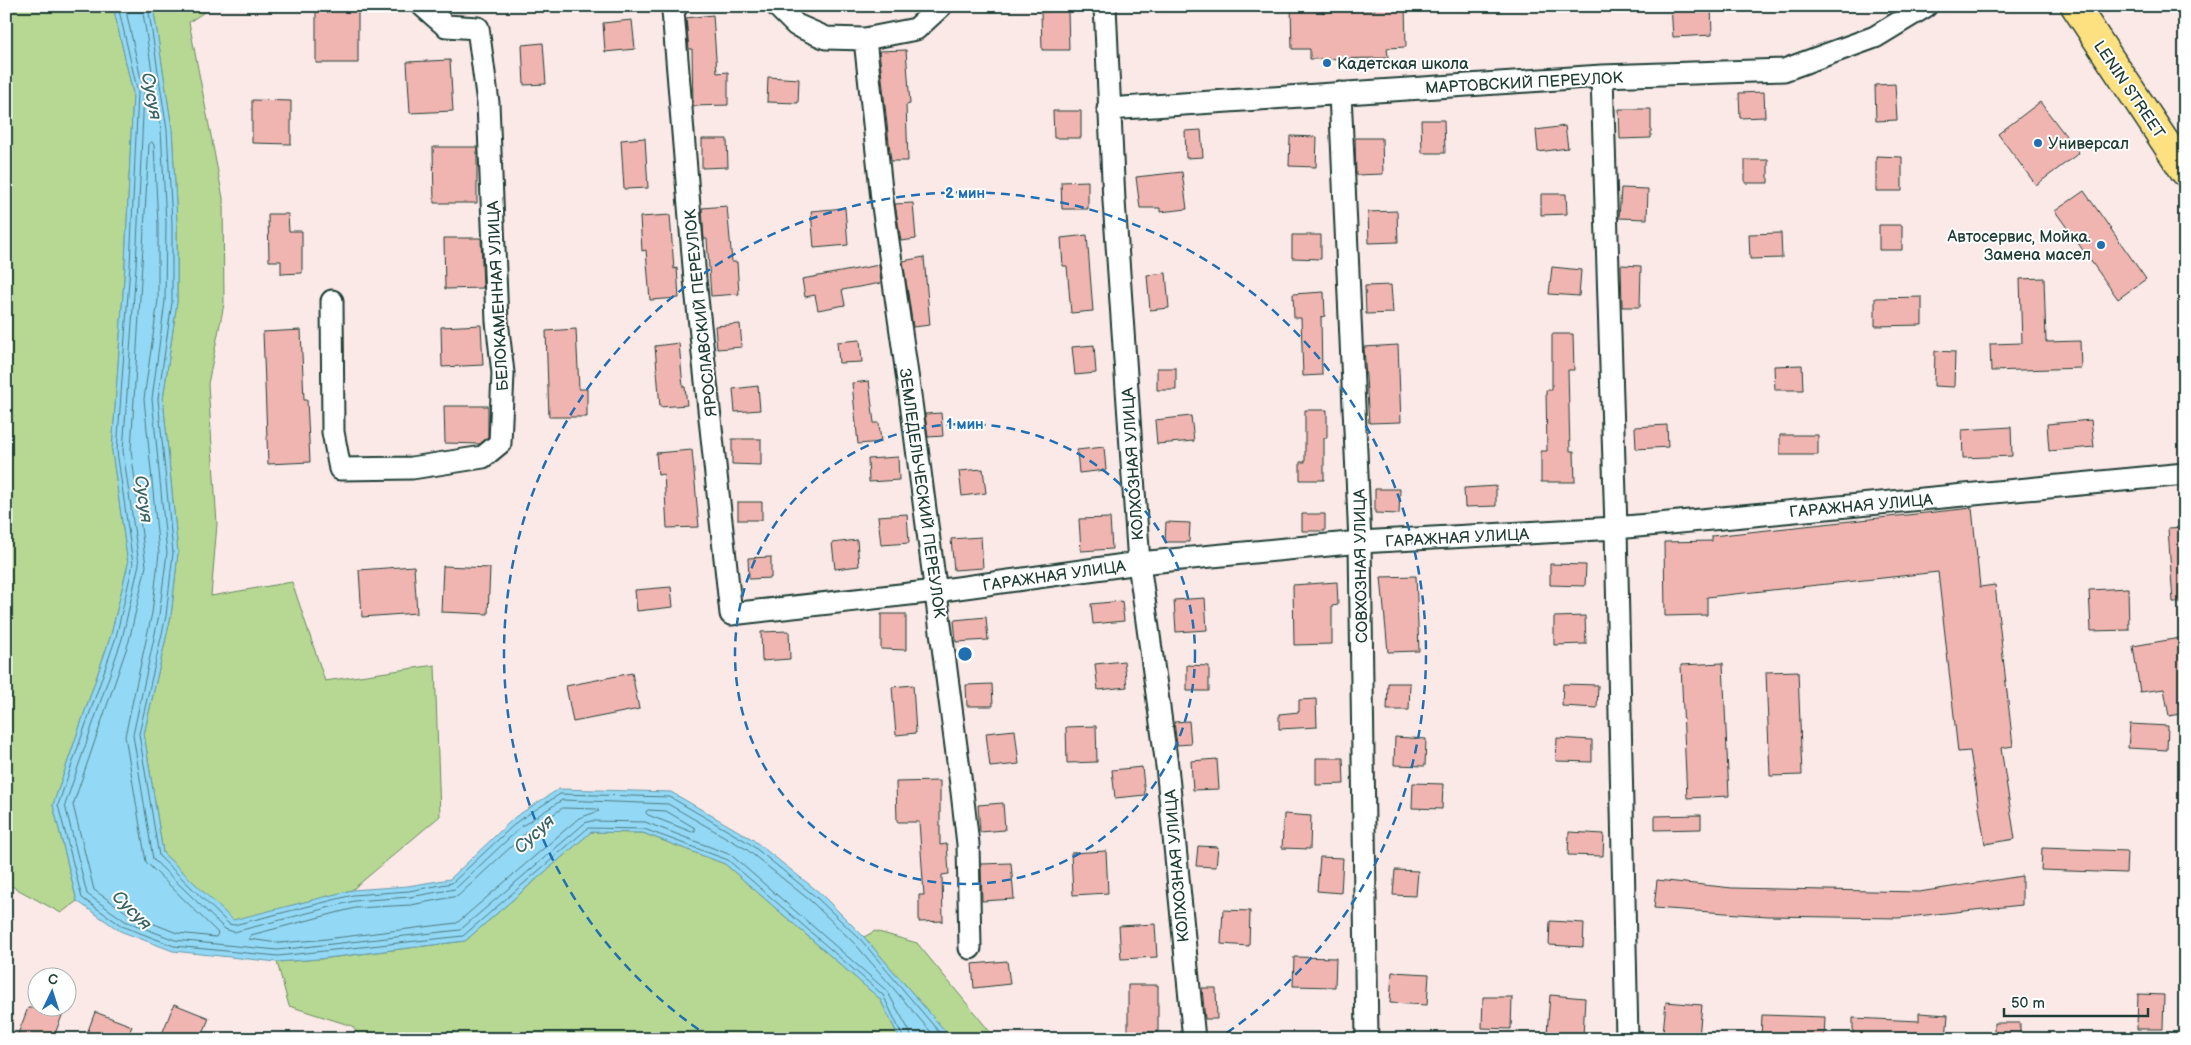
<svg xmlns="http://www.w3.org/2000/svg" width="2191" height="1045" viewBox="0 0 2191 1045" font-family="'Balsamiq Sans',sans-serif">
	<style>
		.green { fill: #b6d892; stroke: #6a8a63 }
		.water { fill: #93d8f5; stroke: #659aa8 }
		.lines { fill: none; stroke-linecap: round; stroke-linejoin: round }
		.shore { stroke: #4d7b81; stroke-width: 1 }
		.building { fill: #f1b5b1; stroke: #1f3d34 }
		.minor-casing { stroke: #1f3d34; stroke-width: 25 }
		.major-casing { stroke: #1f3d34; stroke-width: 31 }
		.minor { stroke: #fff; stroke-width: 21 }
		.major { stroke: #fde080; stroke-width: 28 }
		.ring { fill: none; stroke: #1f6fb2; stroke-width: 2.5; stroke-dasharray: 9 6 }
		.poi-dot { fill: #1f6fb2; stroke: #fff; stroke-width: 2 }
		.labels { text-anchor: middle; stroke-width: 4; stroke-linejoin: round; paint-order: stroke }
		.poi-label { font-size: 16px; fill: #1f3d34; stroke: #fff; text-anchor: start }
		.street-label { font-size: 16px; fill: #1f3d34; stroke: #fff }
		.water-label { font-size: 18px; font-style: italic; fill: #3c6464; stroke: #fff }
		.centre { fill: #1f6fb2; stroke: #fff; stroke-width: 2.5 }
		.ring-label { font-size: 15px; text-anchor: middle; font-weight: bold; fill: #1f6fb2; stroke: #fff; stroke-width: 4; stroke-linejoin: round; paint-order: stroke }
	</style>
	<rect width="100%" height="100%" fill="#fbe9e8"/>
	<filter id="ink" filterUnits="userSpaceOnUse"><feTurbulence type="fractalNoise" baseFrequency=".02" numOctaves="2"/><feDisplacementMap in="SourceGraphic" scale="10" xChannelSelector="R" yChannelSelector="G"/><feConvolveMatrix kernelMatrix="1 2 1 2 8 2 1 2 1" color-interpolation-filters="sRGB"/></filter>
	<g filter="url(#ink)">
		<path class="green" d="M 6,6 L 113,6 L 133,93 L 125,265 L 112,451 L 128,564 L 111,635 L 53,805 L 77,901 L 61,913 L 6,883 Z
			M 153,6 L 214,6 L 189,22 L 223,198 L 224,304 L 208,384 L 217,524 L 211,596 L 292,582 L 325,681 L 435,665 L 440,816 L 352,890 L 233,921 L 163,853 L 144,734 L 171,616 L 178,553 L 163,399 L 177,302 L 177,223 L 172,129 Z
			M 591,832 L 643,833 L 725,864 L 880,999 L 900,1039 L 363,1039 L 352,1026 L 289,1006 L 277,962 L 320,959 L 465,941 Z
			M 875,931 L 917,943 L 996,1039 L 952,1039 L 864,937 Z"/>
		<path class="water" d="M 113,6 L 153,6 L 172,129 L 177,223 L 177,302 L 163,399 L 178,553 L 171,616 L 144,734 L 163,853 L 233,920 L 352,890 L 408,886 L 450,879 L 515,817 L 559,789 L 671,792 L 752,839 L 820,893 L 864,937 L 952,1039 L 900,1039 L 880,999 L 725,864 L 643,833 L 591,832 L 465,941 L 319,959 L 277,962 L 173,951 L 120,931 L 77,901 L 53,805 L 111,635 L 128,564 L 112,451 L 125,265 L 133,93 Z"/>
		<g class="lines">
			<path class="shore" d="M 118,6 L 138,93 L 130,265 L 117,451 L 133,564 L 116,637 L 58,805 L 82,898 L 122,926 L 174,946 L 278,956 L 463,936 L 588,828 L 644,829 L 728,860 L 883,995 L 904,1039
				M 125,6 L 144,93 L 136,266 L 123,451 L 139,564 L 122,639 L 65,805 L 87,894 L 125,921 L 175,940 L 277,950 L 460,930 L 585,823 L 591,821 L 645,822 L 731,855 L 887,991 L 910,1032 L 911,1039
				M 142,6 L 161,130 L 166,223 L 165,301 L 152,399 L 167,553 L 159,615 L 133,735 L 153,859 L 225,929 L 234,932 L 354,901 L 410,897 L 455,889 L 522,826 L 562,800 L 668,804 L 746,849 L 812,902 L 856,945 L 937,1039
				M 148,6 L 167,130 L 172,223 L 172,302 L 158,399 L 173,553 L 166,616 L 139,734 L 159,856 L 229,924 L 234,925 L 353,895 L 409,891 L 452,883 L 518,821 L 560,794 L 670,797 L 749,843 L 816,897 L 861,940 L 945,1039
				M 152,142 L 154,145 L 158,224 L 158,300 L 144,399 L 159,553 L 152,613 L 125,736 L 146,862 L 218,933 L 216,937 L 177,933 L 129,914 L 94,890 L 73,805 L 129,641 L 146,566 L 131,450 L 149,145 Z
				M 563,808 L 597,809 L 599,811 L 579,818 L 457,923 L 318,940 L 278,943 L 249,939 L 251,935 L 355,908 L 411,905 L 458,896 L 527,832 Z
				M 648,810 L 666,811 L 695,828 L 695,831 L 692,832 L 648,815 L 646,813 Z"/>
		</g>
		<path class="building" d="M 316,6 L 358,6 L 358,63 L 316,63 Z
			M 1291,6 L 1322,6 L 1322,12 L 1375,10 L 1375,6 L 1405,6 L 1406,47 L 1387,48 L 1388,58 L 1310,59 L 1310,49 L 1292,49 Z
			M 1671,6 L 1711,6 L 1712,35 L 1673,37 Z
			M 1068,11 L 1069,50 L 1042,50 L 1041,12 Z
			M 713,15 L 717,73 L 728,72 L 728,105 L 693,106 L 692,49 L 689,49 L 686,18 Z
			M 632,20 L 635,49 L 605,52 L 603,23 Z
			M 543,43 L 546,84 L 524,85 L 522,45 Z
			M 906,50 L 910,104 L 906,105 L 908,161 L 891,161 L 879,51 Z
			M 450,60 L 453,111 L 410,113 L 407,62 Z
			M 768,77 L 799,79 L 798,103 L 767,102 Z
			M 1895,84 L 1897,120 L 1876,121 L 1875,85 Z
			M 1764,92 L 1765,117 L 1740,118 L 1739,93 Z
			M 252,100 L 291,101 L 291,144 L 252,143 Z
			M 2040,102 L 2079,153 L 2036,185 L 1998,134 Z
			M 1619,109 L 1651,109 L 1651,138 L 1620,139 Z
			M 1053,111 L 1081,111 L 1081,138 L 1054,138 Z
			M 1421,120 L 1444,120 L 1445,153 L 1422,153 Z
			M 1565,126 L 1568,148 L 1538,152 L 1536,130 Z
			M 1201,130 L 1203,157 L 1186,158 L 1185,131 Z
			M 1290,136 L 1317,137 L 1316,167 L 1289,166 Z
			M 645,138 L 648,188 L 624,189 L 621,140 Z
			M 1355,138 L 1382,138 L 1383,174 L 1356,175 Z
			M 702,139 L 727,139 L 728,167 L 702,168 Z
			M 433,147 L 477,147 L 477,203 L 434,203 Z
			M 1876,156 L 1902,157 L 1902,191 L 1876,191 Z
			M 1745,160 L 1768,160 L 1768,183 L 1745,183 Z
			M 1182,172 L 1187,209 L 1160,212 L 1160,208 L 1140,208 L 1136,177 Z
			M 1088,181 L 1088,209 L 1062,209 L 1061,182 Z
			M 1621,188 L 1648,189 L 1647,219 L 1619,218 Z
			M 2084,191 L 2146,279 L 2118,299 L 2055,211 Z
			M 1541,194 L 1566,194 L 1567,214 L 1541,215 Z
			M 913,203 L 916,239 L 901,241 L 895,204 Z
			M 727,206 L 732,262 L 737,262 L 739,294 L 711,296 L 707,239 L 704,239 L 702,208 Z
			M 845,208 L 848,245 L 814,248 L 811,211 Z
			M 1397,211 L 1398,242 L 1369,243 L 1368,212 Z
			M 268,214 L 288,214 L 289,231 L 302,231 L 302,273 L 281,274 L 281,261 L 269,261 Z
			M 670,215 L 674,269 L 677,268 L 679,298 L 650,300 L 646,250 L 642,251 L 640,217 Z
			M 1879,225 L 1902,225 L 1902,250 L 1879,250 Z
			M 1781,233 L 1782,258 L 1750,259 L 1749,234 Z
			M 1087,235 L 1093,311 L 1071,313 L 1067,266 L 1063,266 L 1061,238 Z
			M 1292,235 L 1321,235 L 1321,259 L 1292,258 Z
			M 444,238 L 481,238 L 483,288 L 445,289 Z
			M 924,257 L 930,325 L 913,327 L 903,261 Z
			M 879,265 L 881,283 L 842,290 L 845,305 L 818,310 L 815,295 L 805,297 L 802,279 Z
			M 1621,265 L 1641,266 L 1640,307 L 1622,307 Z
			M 1552,267 L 1581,270 L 1579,296 L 1549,294 Z
			M 1166,273 L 1169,308 L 1150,310 L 1147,275 Z
			M 2044,278 L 2046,342 L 2080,341 L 2081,368 L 1991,371 L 1990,344 L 2022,343 L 2020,279 Z
			M 1391,285 L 1393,313 L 1366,314 L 1365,286 Z
			M 1324,292 L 1325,316 L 1321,317 L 1322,375 L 1303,376 L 1301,318 L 1294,318 L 1293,294 Z
			M 1922,297 L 1922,325 L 1875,326 L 1875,298 Z
			M 740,324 L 742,347 L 717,349 L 715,326 Z
			M 481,325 L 483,365 L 442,367 L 441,327 Z
			M 576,329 L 579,389 L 587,389 L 587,417 L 549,417 L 546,331 Z
			M 301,330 L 304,400 L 307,400 L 310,462 L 268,464 L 263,332 Z
			M 1552,334 L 1573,334 L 1574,370 L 1568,370 L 1570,451 L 1574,451 L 1575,482 L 1541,482 L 1541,451 L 1547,451 L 1546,390 L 1552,390 Z
			M 860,340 L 862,362 L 839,363 L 837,342 Z
			M 679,343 L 683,387 L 685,387 L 687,405 L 660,407 L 655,346 Z
			M 1094,345 L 1096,373 L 1075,375 L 1072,347 Z
			M 1398,345 L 1401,422 L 1369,423 L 1364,347 Z
			M 1935,351 L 1955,352 L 1954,387 L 1934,386 Z
			M 1802,365 L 1803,390 L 1775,390 L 1774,366 Z
			M 1157,368 L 1176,368 L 1176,390 L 1157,390 Z
			M 869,381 L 874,423 L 879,423 L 881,442 L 858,444 L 852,383 Z
			M 758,386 L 760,410 L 735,412 L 733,389 Z
			M 444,406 L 488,406 L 488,437 L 480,444 L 445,443 Z
			M 1305,410 L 1327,410 L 1327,438 L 1324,438 L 1324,480 L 1300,480 L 1300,462 L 1305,462 Z
			M 941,413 L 943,436 L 928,437 L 925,414 Z
			M 1191,416 L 1194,441 L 1157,444 L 1155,420 Z
			M 2091,420 L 2094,447 L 2049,451 L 2047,424 Z
			M 1667,425 L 1668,447 L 1636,449 L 1635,427 Z
			M 2011,427 L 2012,456 L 1963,458 L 1962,430 Z
			M 1780,435 L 1818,435 L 1818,455 L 1780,455 Z
			M 732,439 L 761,439 L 761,465 L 732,464 Z
			M 1104,447 L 1106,470 L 1079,473 L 1077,450 Z
			M 692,450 L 699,527 L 667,528 L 664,474 L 658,475 L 656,453 Z
			M 898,457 L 899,480 L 869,482 L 868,459 Z
			M 983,469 L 986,493 L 962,496 L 959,471 Z
			M 1496,486 L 1496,506 L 1465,507 L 1464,488 Z
			M 1375,489 L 1400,489 L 1399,514 L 1375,513 Z
			M 738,502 L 762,502 L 762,520 L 738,520 Z
			M 1972,508 L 1980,587 L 1995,585 L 2013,746 L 2001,748 L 2015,839 L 1985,844 L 1970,751 L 1958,752 L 1938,572 L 1707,597 L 1707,615 L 1665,616 L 1664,542 L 1712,541 L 1712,536 Z
			M 907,514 L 909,543 L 881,545 L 878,516 Z
			M 1302,514 L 1325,514 L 1325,531 L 1302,531 Z
			M 1110,518 L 1112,549 L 1081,551 L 1079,519 Z
			M 1166,522 L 1190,523 L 1189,542 L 1165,542 Z
			M 2185,527 L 2185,602 L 2173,602 L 2168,528 Z
			M 981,537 L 983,568 L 954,570 L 951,539 Z
			M 857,540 L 859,566 L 835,569 L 832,543 Z
			M 771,557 L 771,578 L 749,579 L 748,558 Z
			M 1550,564 L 1586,565 L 1585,586 L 1550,585 Z
			M 414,566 L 417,613 L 362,617 L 359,570 Z
			M 443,566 L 490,568 L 488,614 L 441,612 Z
			M 1416,576 L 1419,651 L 1388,652 L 1381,577 Z
			M 1337,582 L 1338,605 L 1332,606 L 1332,644 L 1294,645 L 1293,585 Z
			M 671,587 L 673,607 L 637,611 L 635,590 Z
			M 2128,588 L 2129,630 L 2091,631 L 2089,590 Z
			M 1205,598 L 1207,630 L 1176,632 L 1174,600 Z
			M 1122,601 L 1124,621 L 1093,624 L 1091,604 Z
			M 881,614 L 906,614 L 906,650 L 881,649 Z
			M 1585,616 L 1586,644 L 1554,645 L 1554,617 Z
			M 986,617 L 988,640 L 956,642 L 954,620 Z
			M 789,631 L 790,659 L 762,661 L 761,632 Z
			M 2180,638 L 2185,667 L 2185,713 L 2169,716 L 2164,689 L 2140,692 L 2133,646 Z
			M 1124,661 L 1127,687 L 1098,690 L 1095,664 Z
			M 1723,663 L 1729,796 L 1687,798 L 1681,665 Z
			M 1187,665 L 1209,666 L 1209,691 L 1187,691 Z
			M 1798,671 L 1802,775 L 1770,776 L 1766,672 Z
			M 632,673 L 639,709 L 573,722 L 566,686 Z
			M 1388,683 L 1410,683 L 1409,710 L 1387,710 Z
			M 992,684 L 993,706 L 967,706 L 966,685 Z
			M 1563,684 L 1598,685 L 1597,708 L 1562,706 Z
			M 913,685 L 916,733 L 896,735 L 892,687 Z
			M 1316,699 L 1317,727 L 1279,729 L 1279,714 L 1299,712 L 1299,700 Z
			M 1189,721 L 1191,744 L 1177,745 L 1174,722 Z
			M 2130,724 L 2168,726 L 2167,750 L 2128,748 Z
			M 1096,726 L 1097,762 L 1067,763 L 1066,727 Z
			M 1015,730 L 1019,764 L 990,767 L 986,733 Z
			M 1395,737 L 1426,739 L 1425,766 L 1394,765 Z
			M 1557,738 L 1592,740 L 1592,762 L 1556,761 Z
			M 1316,758 L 1343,758 L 1344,784 L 1316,785 Z
			M 1217,759 L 1219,789 L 1193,790 L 1191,761 Z
			M 1142,767 L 1145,795 L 1115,798 L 1112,770 Z
			M 940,781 L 940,845 L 947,844 L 949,874 L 942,875 L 943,921 L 919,922 L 919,895 L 924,895 L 919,822 L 897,822 L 896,782 Z
			M 1413,783 L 1443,784 L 1442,809 L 1412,808 Z
			M 1003,803 L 1005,830 L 980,832 L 978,805 Z
			M 1284,814 L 1311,816 L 1310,849 L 1282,848 Z
			M 1701,815 L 1701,829 L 1655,830 L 1655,816 Z
			M 1569,832 L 1604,834 L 1603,856 L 1568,855 Z
			M 1198,846 L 1218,847 L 1216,867 L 1196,866 Z
			M 2042,848 L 2127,851 L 2126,873 L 2041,870 Z
			M 1106,851 L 1108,893 L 1073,895 L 1071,853 Z
			M 1320,857 L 1343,858 L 1341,893 L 1317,891 Z
			M 1011,863 L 1014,899 L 982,901 L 981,864 Z
			M 1395,870 L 1418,871 L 1416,896 L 1393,895 Z
			M 2022,876 L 2022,905 L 1898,918 L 1768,916 L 1654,908 L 1657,880 L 1732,888 L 1919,892 Z
			M 1223,910 L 1250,911 L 1249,946 L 1221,944 Z
			M 1550,921 L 1584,923 L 1583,947 L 1549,945 Z
			M 1155,924 L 1157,957 L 1121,959 L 1119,926 Z
			M 1294,957 L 1336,958 L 1335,987 L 1293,986 Z
			M 1007,961 L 1010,984 L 974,988 L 972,964 Z
			M 1392,972 L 1429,974 L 1427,1005 L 1390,1003 Z
			M 1128,985 L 1158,985 L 1158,1032 L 1128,1032 Z
			M 1202,988 L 1216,988 L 1217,1019 L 1205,1019 Z
			M 2138,994 L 2164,995 L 2163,1029 L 2137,1029 Z
			M 1550,995 L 1585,998 L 1583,1037 L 1547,1034 Z
			M 1483,997 L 1512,997 L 1511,1029 L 1482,1028 Z
			M 1666,1002 L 1702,1005 L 1699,1037 L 1663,1033 Z
			M 174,1004 L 209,1018 L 201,1039 L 160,1039 Z
			M 28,1008 L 65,1008 L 53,1039 L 16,1039 Z
			M 95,1012 L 132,1026 L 127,1039 L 85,1039 Z
			M 1919,1013 L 1948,1015 L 1946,1039 L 1853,1039 L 1853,1018 L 1919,1021 Z
			M 1762,1015 L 1825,1017 L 1824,1039 L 1761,1039 Z
			M 1994,1023 L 2020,1023 L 2020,1039 L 1994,1039 Z"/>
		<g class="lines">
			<defs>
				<path id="minor" d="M 677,6 L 673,11 L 695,279 L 731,614 L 936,591 L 1139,563 L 1360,542 L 1616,528 L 2185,474
					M 777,6 L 796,25 L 826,38 L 865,39 L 916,29 L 941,6
					M 1105,6 L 1114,201 L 1139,563 L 1167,766 L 1194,1039
					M 865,39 L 882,199 L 910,395 L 962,792 L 968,844 L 970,948
					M 1602,76 L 1616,528 L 1627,1039
					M 1340,93 L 1360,542 L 1367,1039
					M 1108,109 L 1602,76 L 1784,70 L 1875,37 L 1926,6
					M 332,301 L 333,432 L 340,469 L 412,468 L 483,457 L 500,443 L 503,373 L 497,321 L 488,103 L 478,28 L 446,26 L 423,6"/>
				<path id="major" d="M 2075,6 L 2185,172"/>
			</defs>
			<use href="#minor" class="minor-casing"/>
			<use href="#major" class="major-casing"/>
			<use href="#minor" class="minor"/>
			<use href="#major" class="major"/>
		</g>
	</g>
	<g class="ring">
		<circle cx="965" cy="654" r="230"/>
		<path d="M711 1038A461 461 0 1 1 1219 1038"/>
	</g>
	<g class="poi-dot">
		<circle cx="1327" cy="63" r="5"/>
		<circle cx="2038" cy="143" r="5"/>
		<circle cx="2101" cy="245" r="5"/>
	</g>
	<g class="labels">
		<g class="poi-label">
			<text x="1337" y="69">Кадетская школа</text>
			<text x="2048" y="149">Универсал</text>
			<text x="2091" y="242" text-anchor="end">Автосервис, Мойка.<tspan x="2091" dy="18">Замена масел</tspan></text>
		</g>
		<g class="street-label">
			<text transform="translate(1524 82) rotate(-3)" y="6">МАРТОВСКИЙ ПЕРЕУЛОК</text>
			<text transform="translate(2130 89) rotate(56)" y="6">LENIN STREET</text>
			<text transform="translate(497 296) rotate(-93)" y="6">БЕЛОКАМЕННАЯ УЛИЦА</text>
			<text transform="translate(700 313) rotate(-96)" y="6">ЯРОСЛАВСКИЙ ПЕРЕУЛОК</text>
			<text transform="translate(1132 464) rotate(-94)" y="6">КОЛХОЗНАЯ УЛИЦА</text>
			<text transform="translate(923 493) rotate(82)" y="6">ЗЕМЛЕДЕЛЬЧЕСКИЙ ПЕРЕУЛОК</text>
			<text transform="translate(1861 505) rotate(-5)" y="6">ГАРАЖНАЯ УЛИЦА</text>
			<text transform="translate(1457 537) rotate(-3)" y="6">ГАРАЖНАЯ УЛИЦА</text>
			<text transform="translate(1360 566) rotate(-91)" y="6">СОВХОЗНАЯ УЛИЦА</text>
			<text transform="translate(1054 575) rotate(-8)" y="6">ГАРАЖНАЯ УЛИЦА</text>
			<text transform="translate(1176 866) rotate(-95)" y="6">КОЛХОЗНАЯ УЛИЦА</text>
		</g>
		<g class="water-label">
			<text transform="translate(152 96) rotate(79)" y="6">Сусуя</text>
			<text transform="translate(144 499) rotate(82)" y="6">Сусуя</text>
			<text transform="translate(534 834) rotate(-43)" y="6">Сусуя</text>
			<text transform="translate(132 910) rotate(45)" y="6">Сусуя</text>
		</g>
	</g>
	<circle cx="965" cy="654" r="8" class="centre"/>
	<g class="ring-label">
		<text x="965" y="198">2 мин</text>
		<text x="965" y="429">1 мин</text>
	</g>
	<rect width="2191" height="1045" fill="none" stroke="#fff" stroke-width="25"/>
	<rect x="12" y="12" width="2166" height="1020" fill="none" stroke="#1f3d34" stroke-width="2" filter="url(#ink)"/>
	<g transform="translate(52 992) rotate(4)"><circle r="24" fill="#ffffff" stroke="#a5b1ae"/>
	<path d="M0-4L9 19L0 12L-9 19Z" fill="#1f6fb2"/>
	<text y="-8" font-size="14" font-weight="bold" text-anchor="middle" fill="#1f3d34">С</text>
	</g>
	<path d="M2004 1008v8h144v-8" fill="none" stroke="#1f3d34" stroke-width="2.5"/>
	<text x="2011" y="1008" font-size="15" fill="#1f3d34" stroke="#ffffff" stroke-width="4" paint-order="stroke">50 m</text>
</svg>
